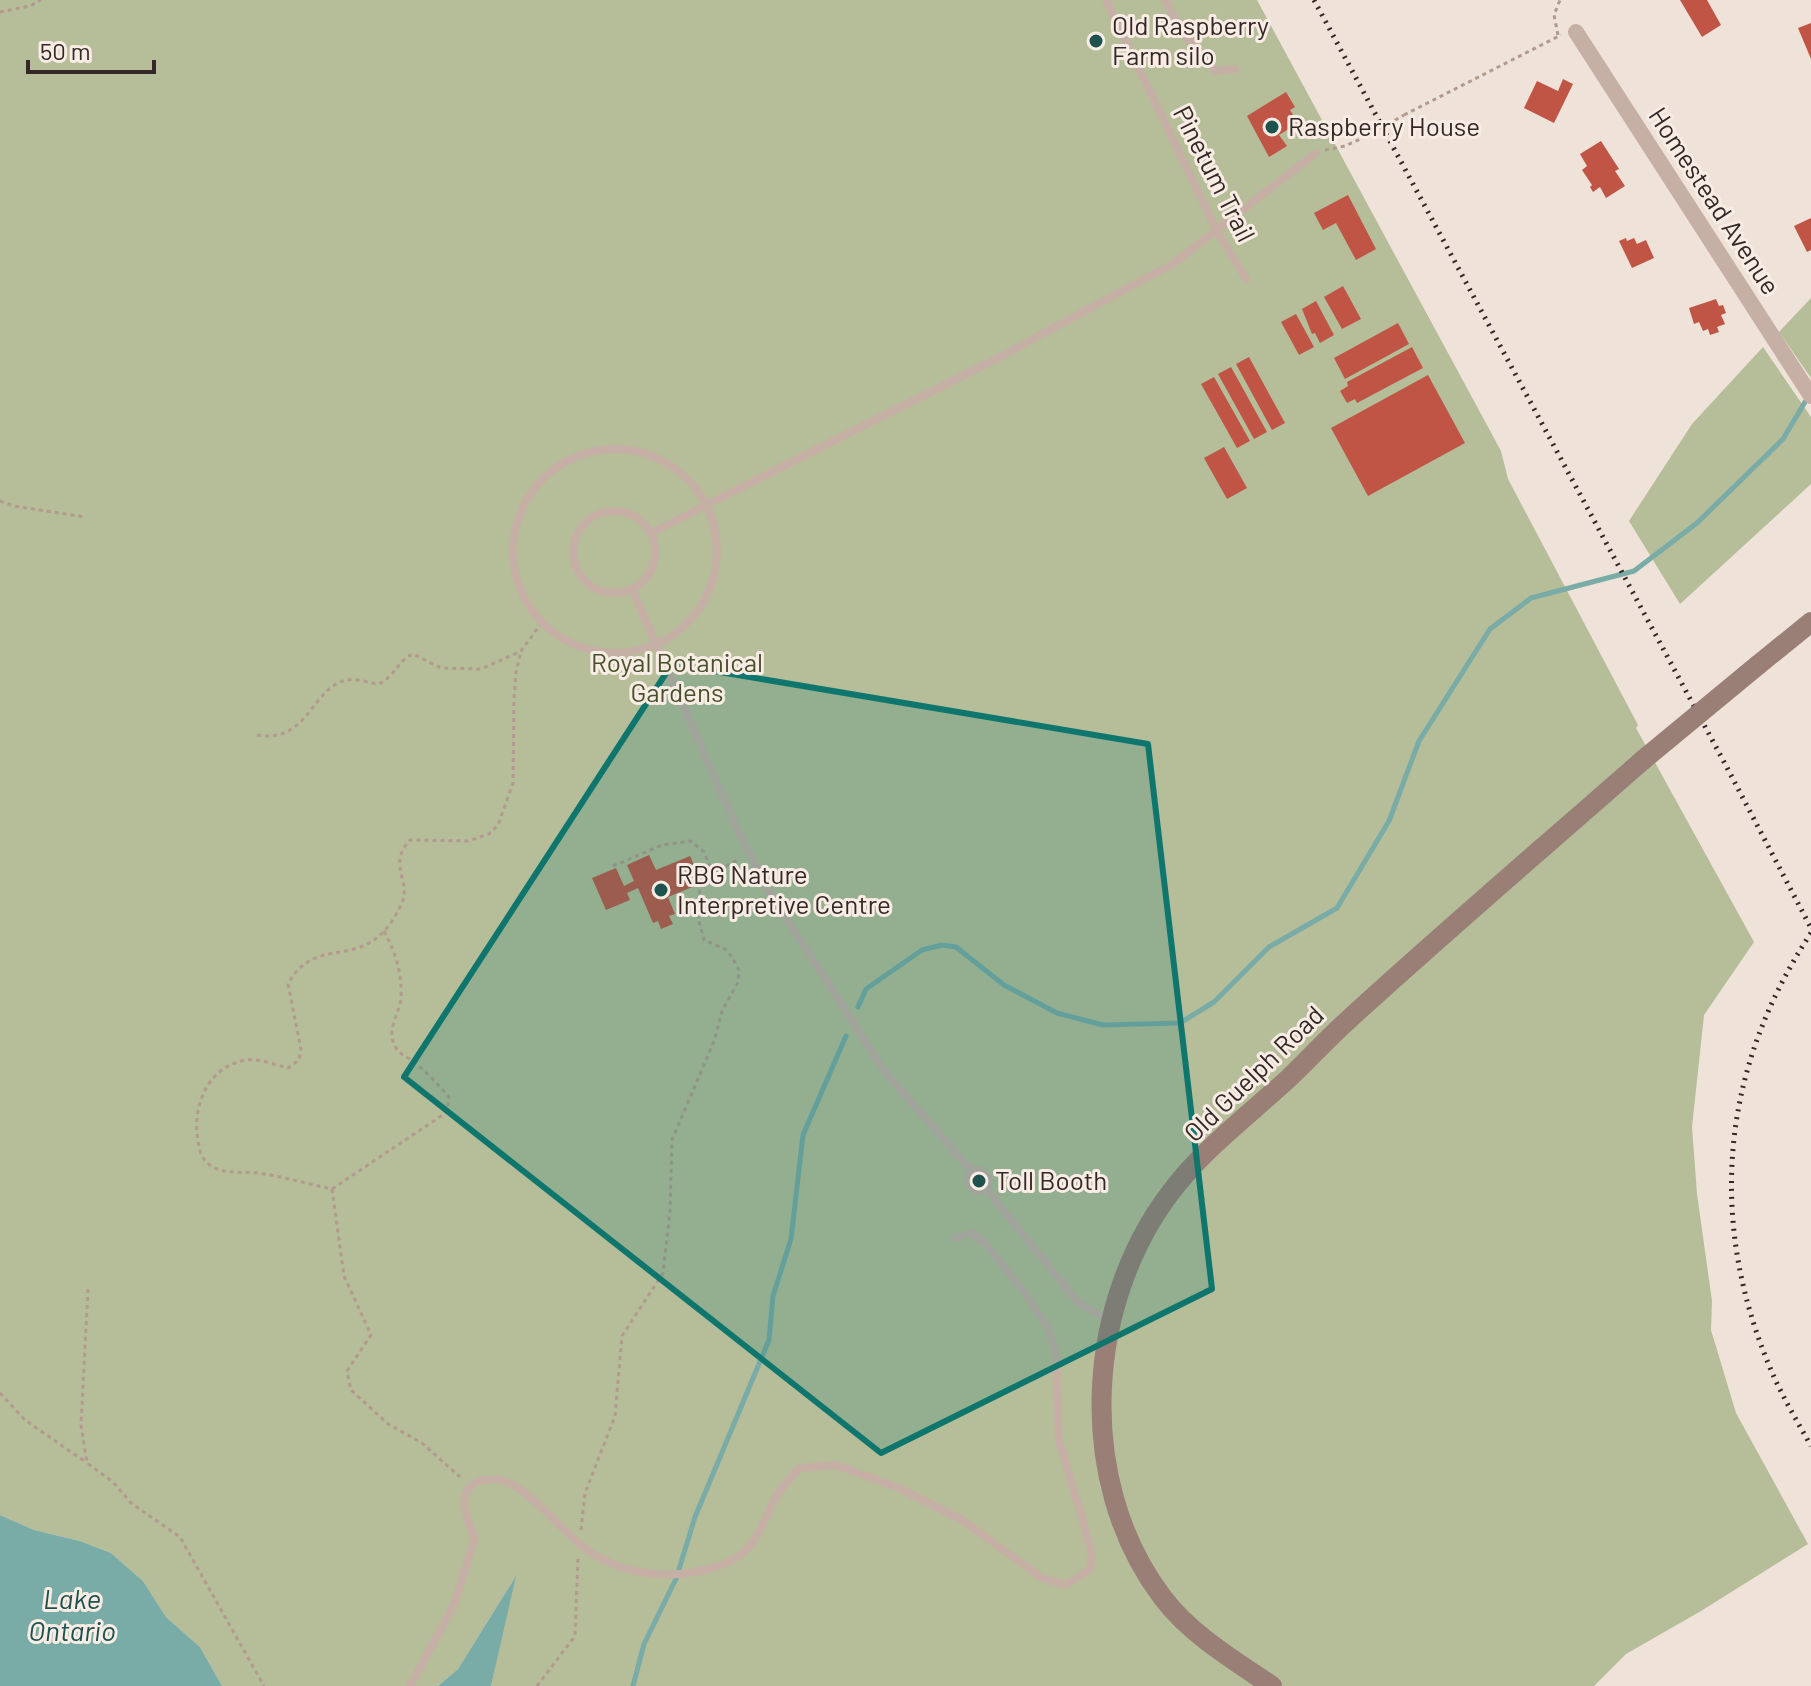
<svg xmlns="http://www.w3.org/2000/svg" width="1811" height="1686" viewBox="0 0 1811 1686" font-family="Barlow,sans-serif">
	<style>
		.green { fill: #b5bd99 }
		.water { fill: #79aba7 }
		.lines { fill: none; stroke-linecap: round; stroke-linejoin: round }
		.stream { stroke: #79aba7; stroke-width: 5 }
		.building { fill: #c05546 }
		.path { stroke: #b29a8f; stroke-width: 3; stroke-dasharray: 4 4; stroke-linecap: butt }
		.lane { stroke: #c6b0a5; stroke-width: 8 }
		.street { stroke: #c6b0a5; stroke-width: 16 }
		.secondary { stroke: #9a7f77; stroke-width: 20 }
		.rail { stroke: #332826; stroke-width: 5; stroke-dasharray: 2 6; stroke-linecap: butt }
		.path-bridge { stroke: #b29a8f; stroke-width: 3; stroke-dasharray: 4 4; stroke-linecap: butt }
		.secondary-bridge { stroke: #9a7f77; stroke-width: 20 }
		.marked { fill: #0f766e; fill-opacity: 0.2; stroke: #0f766e; stroke-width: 6; stroke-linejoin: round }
		.poi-dot { fill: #1e524f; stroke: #f8ece4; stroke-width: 3 }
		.labels { text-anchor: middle; stroke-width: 6; stroke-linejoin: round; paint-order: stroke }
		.poi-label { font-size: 26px; fill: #332826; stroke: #f8ece4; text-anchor: start }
		.street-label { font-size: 26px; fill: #332826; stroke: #f8ece4 }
		.park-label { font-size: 26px; fill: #46502b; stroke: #f8ece4 }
		.water-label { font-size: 28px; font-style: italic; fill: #1e524f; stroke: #f8ece4 }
	</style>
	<rect width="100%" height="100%" fill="#efe2d8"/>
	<path class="green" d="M 0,0 L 1257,0 L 1501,451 L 1508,479 L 1638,725 L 1636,728 L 1754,942 L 1704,1015 L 1692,1127 L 1697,1194 L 1712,1301 L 1711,1330 L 1736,1413 L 1808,1544 L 1701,1611 L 1626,1654 L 1594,1686 L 491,1686 L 514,1579 L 458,1669 L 438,1686 L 222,1686 L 200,1647 L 166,1617 L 143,1581 L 111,1553 L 80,1541 L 34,1530 L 0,1515 Z
		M 1811,298 L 1811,378 L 1779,332 Z
		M 1763,347 L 1811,417 L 1811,484 L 1680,604 L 1629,521 L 1692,424 Z"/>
	<path class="water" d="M 0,1515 L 34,1530 L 80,1541 L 111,1553 L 143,1581 L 166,1617 L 200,1647 L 222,1686 L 0,1686 Z
		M 516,1576 L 491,1686 L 438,1686 L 458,1669 Z"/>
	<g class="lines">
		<path class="stream" d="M 858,1007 L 866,989 L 922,950 L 942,945 L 956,947 L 1004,985 L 1057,1013 L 1103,1025 L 1180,1023 L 1214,1002 L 1269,947 L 1337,908 L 1389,821 L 1419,741 L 1490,629 L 1531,598 L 1634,571 L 1697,523 L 1783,439 L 1808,397
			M 633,1686 L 644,1644 L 676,1579 L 695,1517 L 769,1340 L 773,1296 L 791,1239 L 803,1135 L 846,1036"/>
	</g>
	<path class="building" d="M 1680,0 L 1707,0 L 1721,25 L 1702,37 Z
		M 1811,23 L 1811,59 L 1798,28 Z
		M 1563,79 L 1573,84 L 1554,123 L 1524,108 L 1537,81 L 1558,91 Z
		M 1286,92 L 1295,107 L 1290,110 L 1298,123 L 1279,135 L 1287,146 L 1269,157 L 1247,116 Z
		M 1601,141 L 1619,169 L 1615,171 L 1625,186 L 1606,198 L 1600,187 L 1593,192 L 1590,187 L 1592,185 L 1582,170 L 1587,166 L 1580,154 Z
		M 1348,195 L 1376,249 L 1356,260 L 1336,223 L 1323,230 L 1314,213 Z
		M 1811,218 L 1811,250 L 1807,252 L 1794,226 Z
		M 1626,238 L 1627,241 L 1634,238 L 1637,244 L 1646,240 L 1654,258 L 1632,268 L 1619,241 Z
		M 1343,286 L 1361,319 L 1342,329 L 1324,297 Z
		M 1716,299 L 1719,306 L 1723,305 L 1726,313 L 1721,315 L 1725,324 L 1717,327 L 1719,332 L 1710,335 L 1708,329 L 1703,331 L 1699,322 L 1694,324 L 1689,308 Z
		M 1316,301 L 1334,335 L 1320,343 L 1315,333 L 1312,334 L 1302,309 Z
		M 1296,314 L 1314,347 L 1299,355 L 1281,322 Z
		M 1398,323 L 1409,344 L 1345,379 L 1334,358 Z
		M 1412,347 L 1423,368 L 1357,403 L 1355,399 L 1347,403 L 1340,391 L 1348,386 L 1347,382 Z
		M 1249,357 L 1285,423 L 1272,430 L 1236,364 Z
		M 1231,367 L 1267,432 L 1254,439 L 1218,374 Z
		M 1428,375 L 1465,443 L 1368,496 L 1331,428 Z
		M 1214,377 L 1250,441 L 1237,448 L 1201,384 Z
		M 1224,447 L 1247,488 L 1227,499 L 1204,458 Z
		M 649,855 L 656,870 L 690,856 L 702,883 L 668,897 L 675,914 L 669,916 L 673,924 L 661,929 L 658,921 L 653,923 L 638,888 L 627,893 L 630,900 L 606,910 L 592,878 L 616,868 L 624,886 L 634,881 L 627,865 Z"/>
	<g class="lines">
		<path class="path" d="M 0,12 L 30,6 L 41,0
			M 1558,35 L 1554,15 L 1560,0
			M 1404,115 L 1561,35
			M 1325,150 L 1345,146 L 1367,136
			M 0,501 L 14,506 L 85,517
			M 257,735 C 309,744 311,687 347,680 C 357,678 369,683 379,684 C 397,674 397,661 413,654 L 441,668 L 481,669 L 521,651 L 542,622
			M 613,866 L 662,845 L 691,841 L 704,852 L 712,871
			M 384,931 C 396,954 402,972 401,998 C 399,1014 386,1030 395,1046 C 399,1055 407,1056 414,1062 C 426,1072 439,1085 449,1097 L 447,1112 L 332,1189 C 308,1184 284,1177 259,1173 C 243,1171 226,1175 211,1166 C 199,1158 199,1146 197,1134 C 194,1101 210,1066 246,1060 C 259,1058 275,1065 288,1068 L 299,1060 L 301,1049 L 288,984 C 313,938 352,965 383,932 C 390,926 400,909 403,900 C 409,877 388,864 410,840 L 468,841 L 489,834 L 498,825 L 513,783 L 514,699 L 516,672 L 521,651
			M 332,1189 L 344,1276 L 371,1335 L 347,1371 L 351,1390 L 388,1424 L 422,1443 L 460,1477
			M 88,1289 L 81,1425 L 87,1463 L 113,1482 L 131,1503 L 180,1537 L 264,1686
			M 0,1393 L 25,1420 L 87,1463
			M 581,1530 L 585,1493 L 615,1416 L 622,1336 L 663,1273 L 670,1211 L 672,1140 L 714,1041 L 722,1011 L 738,982 L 739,970 L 732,957 L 725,949 L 704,940 C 702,930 697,919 697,909 C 696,879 717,870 740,859
			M 537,1686 L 575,1636 L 578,1558"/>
		<path class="lane" d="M 1106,0 L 1217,231 L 1246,279
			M 1165,0 L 1184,35 L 1216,71 L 1235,69
			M513 551a102 102 0 1 1 204 0a102 102 0 1 1-204 0Z
			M573 552a41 41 0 1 1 82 0a41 41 0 1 1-82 0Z
			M 651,533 L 996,359 L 1174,263 L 1316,153
			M 632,589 L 735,824 L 767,888 L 885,1072 L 971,1170 L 981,1170 L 989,1179 L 987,1190 L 1078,1302 L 1110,1321
			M 971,1170 L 968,1182 L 976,1191 L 987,1190
			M 410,1686 L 454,1605 L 474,1541 C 473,1524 460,1512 466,1494 C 473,1473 504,1478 518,1488 C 547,1507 569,1542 602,1559 C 639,1578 683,1579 721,1565 C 757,1552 760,1527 776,1497 C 782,1486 792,1477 799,1468 L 836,1465 L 899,1488 L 962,1520 L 1042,1578 L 1066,1585 L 1090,1569 L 1092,1552 L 1059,1440 L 1056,1354 L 1047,1326 L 1022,1289 L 985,1243 L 972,1233 L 955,1238"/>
		<path class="street" d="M 1576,32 L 1811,396"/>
		<path class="secondary" d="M 1758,665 L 1811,622
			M 1272,1686 C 1235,1661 1190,1634 1163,1598 C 1073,1480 1085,1296 1178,1183 C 1210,1144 1252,1112 1289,1078 C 1308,1060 1326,1040 1346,1022 C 1443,933 1544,847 1643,760"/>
		<path class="rail" d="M 1314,0 L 1723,760 L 1811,928
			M 1811,933 C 1721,1069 1707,1220 1771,1370 C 1782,1396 1797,1421 1811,1446"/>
		<path class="path-bridge" d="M 1367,136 L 1404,115"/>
		<path class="secondary-bridge" d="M 1643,760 L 1758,665"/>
	</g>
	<path class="marked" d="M 672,664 L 1148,744 L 1212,1289 L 881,1453 L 404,1077 Z"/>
	<g class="poi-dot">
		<circle cx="1096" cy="41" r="8"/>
		<circle cx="1272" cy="127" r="8"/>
		<circle cx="661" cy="890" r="8"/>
		<circle cx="979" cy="1181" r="8"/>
	</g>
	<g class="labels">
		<g class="poi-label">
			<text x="1112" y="35">Old Raspberry<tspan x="1112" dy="30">Farm silo</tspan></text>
			<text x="1288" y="136">Raspberry House</text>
			<text x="677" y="884">RBG Nature<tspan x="677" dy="30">Interpretive Centre</tspan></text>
			<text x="995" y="1190">Toll Booth</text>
		</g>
		<g class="street-label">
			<text transform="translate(1214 174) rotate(63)" y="9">Pinetum Trail</text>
			<text transform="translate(1714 201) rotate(57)" y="9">Homestead Avenue</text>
			<text transform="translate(1254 1074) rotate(-44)" y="9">Old Guelph Road</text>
		</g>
		<g class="park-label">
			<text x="677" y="672">Royal Botanical<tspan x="677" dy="30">Gardens</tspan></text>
		</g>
		<g class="water-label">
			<text x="72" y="1609">Lake<tspan x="72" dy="32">Ontario</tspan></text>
		</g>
	</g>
	<path d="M28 60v12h126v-12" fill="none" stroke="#332826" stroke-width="4"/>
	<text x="40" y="60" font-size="24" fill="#332826" stroke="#f8ece4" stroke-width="6" paint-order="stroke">50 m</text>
</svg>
